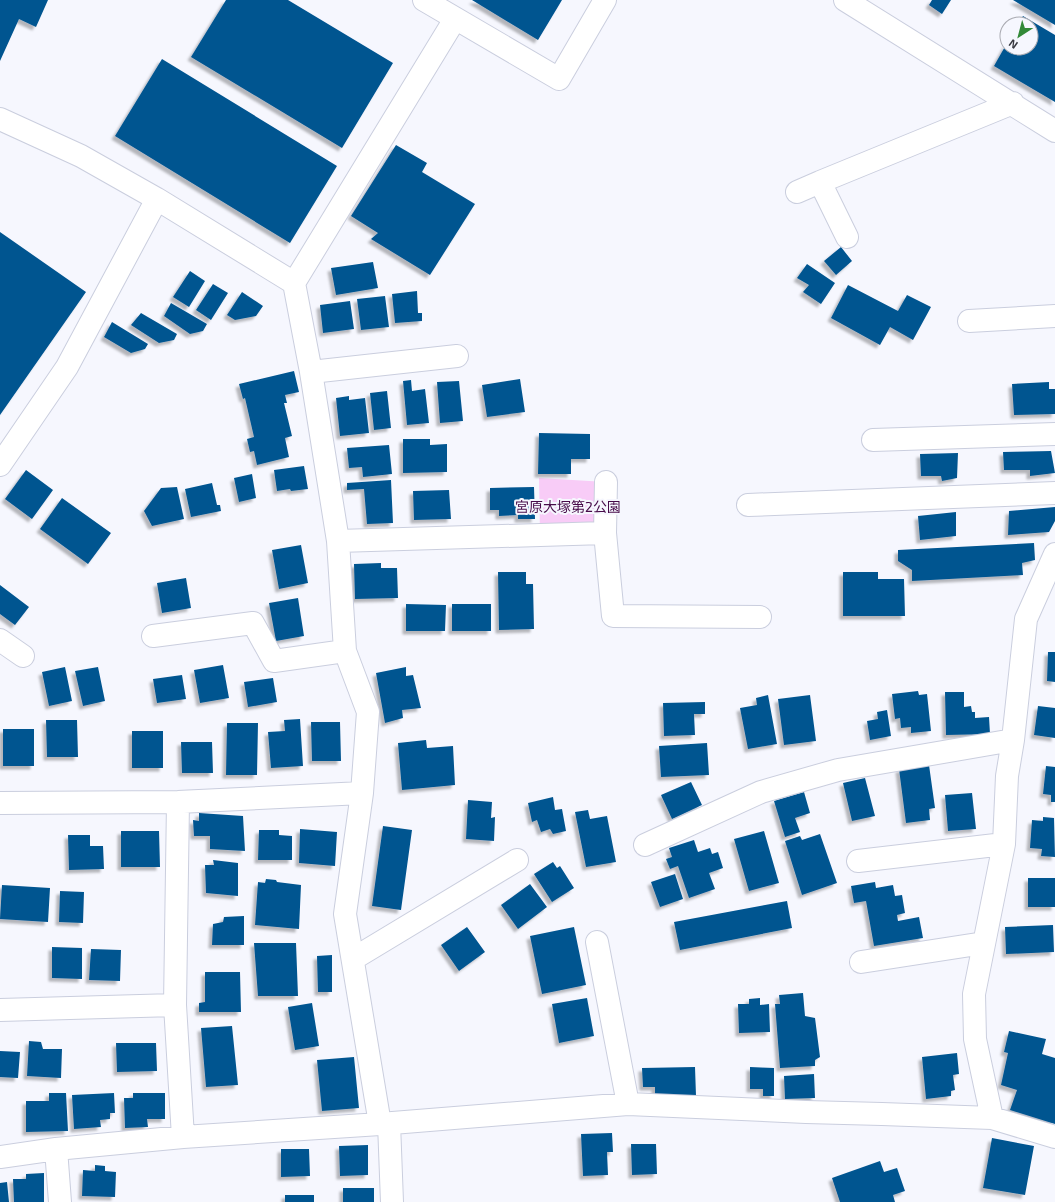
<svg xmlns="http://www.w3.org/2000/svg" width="1055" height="1202" viewBox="0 0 1055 1202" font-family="'Exo 2','Noto Sans JP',sans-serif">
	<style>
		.green { fill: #f8ccf7 }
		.building { fill: #065590; filter: url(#shadow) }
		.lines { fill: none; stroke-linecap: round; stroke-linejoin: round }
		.street-casing { stroke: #cacede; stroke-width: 24 }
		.street { stroke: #fff; stroke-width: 22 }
		.labels { text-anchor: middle; stroke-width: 4; stroke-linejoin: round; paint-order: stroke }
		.park-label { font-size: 14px; fill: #470b49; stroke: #f6f7fe }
	</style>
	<defs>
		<filter id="shadow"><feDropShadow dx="-3.5" dy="3.5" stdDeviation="1" flood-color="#0004"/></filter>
	</defs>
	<rect width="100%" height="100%" fill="#f6f7fe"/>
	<path class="green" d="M 539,478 L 606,482 L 605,533 L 540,535 Z"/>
	<path class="building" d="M 0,0 L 48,0 L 36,27 L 19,19 L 0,61 Z
		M 226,0 L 288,0 L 393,63 L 342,148 L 191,57 Z
		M 472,0 L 562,0 L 538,40 Z
		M 932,0 L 951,0 L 942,14 L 929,5 Z
		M 1013,0 L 1055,0 L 1055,25 Z
		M 1023,16 L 1055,35 L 1055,102 L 994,66 L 1007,43 L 1007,48 L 1031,48 L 1031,24 L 1018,24 Z
		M 162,59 L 337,166 L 290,243 L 115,136 Z
		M 396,145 L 427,163 L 422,172 L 475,204 L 430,275 L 371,239 L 378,233 L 351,216 Z
		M 0,232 L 86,292 L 0,415 Z
		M 841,247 L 852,261 L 836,275 L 824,261 Z
		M 373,262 L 378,288 L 336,295 L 331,268 Z
		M 807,264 L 835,283 L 821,304 L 803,292 L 809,285 L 797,278 Z
		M 190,271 L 205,281 L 189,307 L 173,297 Z
		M 213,284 L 228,293 L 211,320 L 196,310 Z
		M 848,285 L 898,311 L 907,295 L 931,307 L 913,340 L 890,327 L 880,345 L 831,318 Z
		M 417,291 L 418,313 L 422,313 L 422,321 L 395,323 L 392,294 Z
		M 242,292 L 263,306 L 256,316 L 235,320 L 227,315 Z
		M 385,296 L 389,327 L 361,330 L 357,299 Z
		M 350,301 L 354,329 L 323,333 L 320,305 Z
		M 171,303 L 207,324 L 203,331 L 190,334 L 164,316 Z
		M 141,313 L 177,334 L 174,340 L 159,343 L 131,325 Z
		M 112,322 L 148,344 L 145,349 L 131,353 L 104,337 Z
		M 294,371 L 299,392 L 285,395 L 287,403 L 284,403 L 292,436 L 285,438 L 289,457 L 257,465 L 254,451 L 250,452 L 247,439 L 254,437 L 245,398 L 243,399 L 239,384 Z
		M 520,379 L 525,412 L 487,417 L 482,385 Z
		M 411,380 L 412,391 L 425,389 L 429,423 L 407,425 L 403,381 Z
		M 459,381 L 463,421 L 440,423 L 437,382 Z
		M 1049,382 L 1049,389 L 1055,389 L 1055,414 L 1014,415 L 1012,384 Z
		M 387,391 L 391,428 L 374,430 L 370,393 Z
		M 349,396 L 349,400 L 365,398 L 369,433 L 340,436 L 336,398 Z
		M 539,433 L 590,434 L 590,459 L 571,459 L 571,474 L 538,474 Z
		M 403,439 L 430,439 L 430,445 L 447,444 L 447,472 L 403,473 Z
		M 389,445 L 392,474 L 363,477 L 362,467 L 349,468 L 347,448 Z
		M 1051,451 L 1055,473 L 1030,476 L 1030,470 L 1004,470 L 1003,452 Z
		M 958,453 L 957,478 L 942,481 L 941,476 L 921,476 L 920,454 Z
		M 304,466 L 308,489 L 291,491 L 290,489 L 277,491 L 274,470 Z
		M 26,470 L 53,490 L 32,519 L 5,499 Z
		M 252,474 L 256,498 L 239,502 L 234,478 Z
		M 391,480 L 393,523 L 367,524 L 364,489 L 347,490 L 347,483 Z
		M 212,483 L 217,505 L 220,505 L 221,511 L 191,517 L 185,489 Z
		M 177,487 L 184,519 L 152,526 L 144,511 L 161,488 Z
		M 534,487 L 535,519 L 518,519 L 518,515 L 499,516 L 499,510 L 490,510 L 490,488 Z
		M 449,490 L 451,519 L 414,520 L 413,491 Z
		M 62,498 L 111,533 L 88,564 L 40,529 Z
		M 1055,507 L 1055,521 L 1049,532 L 1008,535 L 1009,511 Z
		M 956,512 L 956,536 L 920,540 L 918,516 Z
		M 1034,543 L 1035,560 L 1022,563 L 1023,575 L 912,581 L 912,570 L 898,561 L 898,550 Z
		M 301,545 L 308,583 L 279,589 L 272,550 Z
		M 381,563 L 381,568 L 397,568 L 398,598 L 355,599 L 354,564 Z
		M 498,572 L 526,572 L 526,584 L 533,584 L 534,629 L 499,630 Z
		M 843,572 L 878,572 L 878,579 L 904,579 L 905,616 L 843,616 Z
		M 186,578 L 191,608 L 162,613 L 157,583 Z
		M 0,585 L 29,607 L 15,625 L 0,614 Z
		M 298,598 L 304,636 L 276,641 L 269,603 Z
		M 406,604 L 446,605 L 445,631 L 406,631 Z
		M 452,604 L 491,604 L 491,631 L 452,631 Z
		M 1048,652 L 1055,652 L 1055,682 L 1047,681 Z
		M 223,665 L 229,698 L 200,703 L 194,670 Z
		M 65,667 L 72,701 L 49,706 L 42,672 Z
		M 98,667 L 105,701 L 83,706 L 75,671 Z
		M 406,667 L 406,676 L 413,675 L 421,708 L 402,710 L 403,718 L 385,723 L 376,673 Z
		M 182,675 L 186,699 L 157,703 L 153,679 Z
		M 273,678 L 277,702 L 248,707 L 244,682 Z
		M 918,691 L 919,695 L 927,694 L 931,731 L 911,733 L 911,727 L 901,728 L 900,718 L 895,719 L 892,694 Z
		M 945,692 L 964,692 L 964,707 L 971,706 L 972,712 L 975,712 L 975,718 L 989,717 L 990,734 L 946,735 Z
		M 768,695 L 777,744 L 748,749 L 740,708 L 757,705 L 756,698 Z
		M 810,695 L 816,741 L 784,745 L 778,699 Z
		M 705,702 L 705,714 L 694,714 L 695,735 L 664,736 L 663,703 Z
		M 1038,706 L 1055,708 L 1055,738 L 1034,735 Z
		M 887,710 L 891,736 L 870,740 L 867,721 L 878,719 L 877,712 Z
		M 300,719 L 303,766 L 271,768 L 268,732 L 285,731 L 284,720 Z
		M 46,720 L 77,720 L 78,757 L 47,757 Z
		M 311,722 L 340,722 L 341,761 L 312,761 Z
		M 227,723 L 258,723 L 257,775 L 226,775 Z
		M 3,729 L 34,729 L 34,766 L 3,766 Z
		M 132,731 L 163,731 L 163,768 L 132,768 Z
		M 426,740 L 427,748 L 453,746 L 455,785 L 402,790 L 398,743 Z
		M 181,742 L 212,742 L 213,773 L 182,773 Z
		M 707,743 L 709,775 L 661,777 L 659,746 Z
		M 929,765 L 935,808 L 929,809 L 930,820 L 906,823 L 899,769 Z
		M 1046,766 L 1055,767 L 1055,802 L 1051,802 L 1051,795 L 1043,794 Z
		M 865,778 L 875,816 L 852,821 L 843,783 Z
		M 691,782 L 702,805 L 672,819 L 661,795 Z
		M 804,792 L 810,813 L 795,818 L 800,832 L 785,837 L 774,801 Z
		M 972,793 L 976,829 L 948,831 L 945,795 Z
		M 553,797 L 555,810 L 562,809 L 566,831 L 553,834 L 550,829 L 541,832 L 537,820 L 532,822 L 528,803 Z
		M 468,800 L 492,802 L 491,818 L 495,817 L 494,841 L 466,839 Z
		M 588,810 L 590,819 L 607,816 L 616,862 L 586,867 L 575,812 Z
		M 199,813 L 243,816 L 245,851 L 210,849 L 210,836 L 194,836 L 193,820 L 199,821 Z
		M 1043,817 L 1054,818 L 1055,857 L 1041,856 L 1042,849 L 1030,848 L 1032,820 L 1043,821 Z
		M 383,826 L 412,830 L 401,910 L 372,906 Z
		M 300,829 L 337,832 L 335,866 L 299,863 Z
		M 259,830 L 279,830 L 279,835 L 292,836 L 292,860 L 258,860 Z
		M 121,831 L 159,831 L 160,867 L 121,867 Z
		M 764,831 L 779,883 L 749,891 L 734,839 Z
		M 820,834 L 837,883 L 802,895 L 785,841 L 800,836 L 802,840 Z
		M 68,835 L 90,835 L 90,846 L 103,846 L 104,869 L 69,870 Z
		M 694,840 L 698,852 L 710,848 L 712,854 L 718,852 L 723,868 L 709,873 L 715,889 L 689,898 L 678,866 L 670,869 L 666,859 L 672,857 L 669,848 Z
		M 213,860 L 238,863 L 238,896 L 206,893 L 205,865 L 214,865 Z
		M 553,862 L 557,868 L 560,866 L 574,888 L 552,902 L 534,874 Z
		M 675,874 L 683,899 L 660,907 L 651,882 Z
		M 1028,878 L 1055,878 L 1055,907 L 1028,907 Z
		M 266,879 L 276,880 L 277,882 L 301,885 L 299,929 L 255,925 L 258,882 L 265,883 Z
		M 875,882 L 876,888 L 893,885 L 895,896 L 902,895 L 905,913 L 897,915 L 898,921 L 919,917 L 923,938 L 874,946 L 866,901 L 854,903 L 851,886 Z
		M 530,884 L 547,907 L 518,929 L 501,905 Z
		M 2,885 L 50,888 L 48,922 L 0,919 Z
		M 60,891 L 84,892 L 83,923 L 59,922 Z
		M 787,901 L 792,928 L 680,950 L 674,922 Z
		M 244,916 L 244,945 L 212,945 L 213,924 L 223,922 L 224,917 Z
		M 1053,925 L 1054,952 L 1006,954 L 1005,927 Z
		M 467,927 L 485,952 L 459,971 L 441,945 Z
		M 574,927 L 586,985 L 542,994 L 530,936 Z
		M 254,943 L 296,943 L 298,996 L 258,996 Z
		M 52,947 L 82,948 L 82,979 L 52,978 Z
		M 91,949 L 121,950 L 120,981 L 89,980 Z
		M 332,955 L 332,992 L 318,992 L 317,956 Z
		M 205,972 L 240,972 L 241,1012 L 199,1012 L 199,1003 L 205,1002 Z
		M 803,993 L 805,1016 L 815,1018 L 820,1057 L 815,1060 L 815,1066 L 780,1068 L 775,1004 L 780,1004 L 779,995 Z
		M 587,998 L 594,1036 L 559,1043 L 552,1004 Z
		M 760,998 L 760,1005 L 769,1004 L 770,1032 L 739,1033 L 738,1004 L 749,1004 L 749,999 Z
		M 312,1003 L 319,1046 L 295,1050 L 288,1007 Z
		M 232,1026 L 238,1085 L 206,1087 L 201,1028 Z
		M 1009,1031 L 1046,1039 L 1042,1054 L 1055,1058 L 1055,1124 L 1010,1110 L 1017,1090 L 1001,1085 L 1008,1053 L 1004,1052 Z
		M 29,1041 L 41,1042 L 43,1049 L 62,1049 L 61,1078 L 27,1076 Z
		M 116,1043 L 156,1043 L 157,1071 L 117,1072 Z
		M 0,1051 L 20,1052 L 18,1078 L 0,1077 Z
		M 957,1053 L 959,1074 L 953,1075 L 955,1090 L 951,1091 L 951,1096 L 926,1099 L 922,1057 Z
		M 354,1057 L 359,1108 L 322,1111 L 317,1060 Z
		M 695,1067 L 696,1096 L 655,1097 L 655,1087 L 643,1087 L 642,1068 Z
		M 750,1067 L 774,1068 L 774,1096 L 763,1096 L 763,1089 L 750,1089 Z
		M 814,1074 L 815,1098 L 785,1099 L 784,1076 Z
		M 49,1093 L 66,1093 L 68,1131 L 26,1132 L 26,1101 L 49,1101 Z
		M 114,1093 L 115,1113 L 110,1113 L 110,1119 L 100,1120 L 101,1127 L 74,1129 L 72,1095 Z
		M 133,1093 L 165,1093 L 165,1119 L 147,1119 L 148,1127 L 125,1128 L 124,1098 L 133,1098 Z
		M 612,1133 L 613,1152 L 607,1152 L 608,1175 L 583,1176 L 581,1134 Z
		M 992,1138 L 1034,1146 L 1025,1195 L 983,1188 Z
		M 631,1144 L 656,1144 L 657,1174 L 632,1175 Z
		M 368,1145 L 368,1175 L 340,1176 L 339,1146 Z
		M 281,1149 L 309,1149 L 310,1176 L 281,1177 Z
		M 880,1161 L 884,1172 L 897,1168 L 905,1191 L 893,1195 L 895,1202 L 840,1202 L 832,1178 Z
		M 95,1165 L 105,1166 L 105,1171 L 116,1172 L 115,1197 L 82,1196 L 83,1170 L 95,1171 Z
		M 44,1173 L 44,1202 L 14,1202 L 13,1179 L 26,1179 L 26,1174 Z
		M 7,1182 L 9,1202 L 0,1202 L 0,1183 Z
		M 343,1188 L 374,1188 L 374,1202 L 343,1202 Z
		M 285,1195 L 314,1195 L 314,1202 L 285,1202 Z"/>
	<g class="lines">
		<defs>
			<path id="street" d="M 424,0 L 559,79 L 605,0
				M 845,0 L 1055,131
				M 0,119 L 81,156 L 157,199 L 294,283 L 311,372 L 338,541 L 345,651 L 368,712 L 362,793 L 345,914 L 380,1124
				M 797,192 L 820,182
				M 847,237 L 820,182 L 1013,103
				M 294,283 L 455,19
				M 969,321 L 1055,316
				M 311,372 L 457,356
				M 873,440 L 1055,434
				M 0,465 L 67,367 L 157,199
				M 606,482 L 605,533 L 613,616 L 760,617
				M 748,505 L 1055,493
				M 338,541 L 605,533
				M 153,636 L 253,623 L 274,661 L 345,651
				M 0,640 L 23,656
				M 178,802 L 175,1005 L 183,1137
				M 0,803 L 178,802 L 362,793
				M 645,845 L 761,792 L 838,770 L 1013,740
				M 858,861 L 1004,844
				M 597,942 L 628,1104
				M 353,959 L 517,860
				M 861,962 L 984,943
				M 0,1010 L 175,1005
				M 992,1118 L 975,1039 L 974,994 L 1004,844 L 1007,776 L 1013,740 L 1026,619 L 1055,554
				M 389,1123 L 392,1202
				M 56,1149 L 60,1202
				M 0,1157 L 56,1149 L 183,1137 L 380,1124 L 628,1104 L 806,1112 L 882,1114 L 992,1118 L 1055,1137"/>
		</defs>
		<use href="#street" class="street-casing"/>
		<use href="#street" class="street"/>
	</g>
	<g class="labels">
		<g class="park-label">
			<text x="568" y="512">宮原大塚第2公園</text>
		</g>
	</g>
	<g transform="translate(1019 36) rotate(216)"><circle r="19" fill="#f6f7fe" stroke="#aaabb2"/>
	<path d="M0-3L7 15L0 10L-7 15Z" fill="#328938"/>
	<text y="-6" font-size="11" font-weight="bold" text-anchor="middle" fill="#383940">N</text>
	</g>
</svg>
